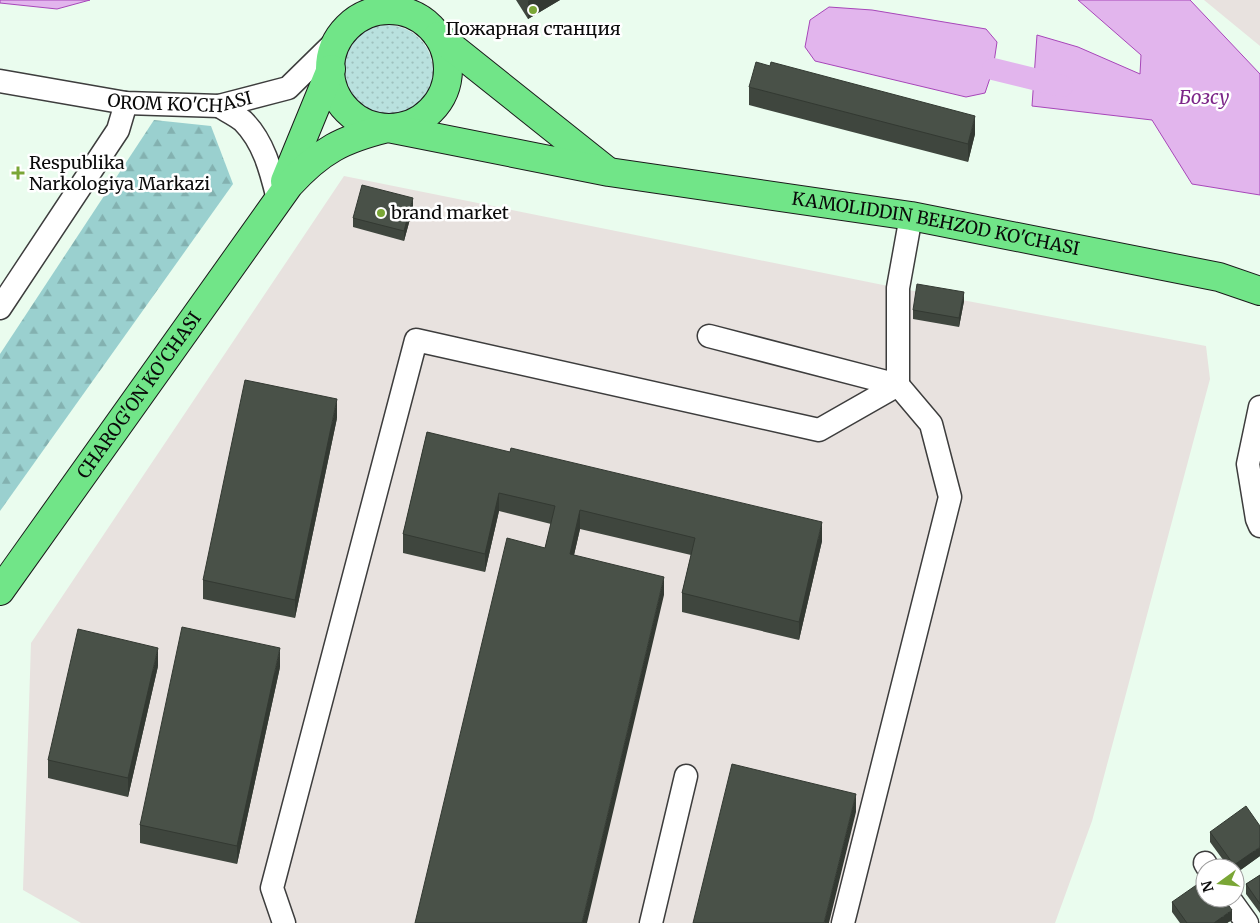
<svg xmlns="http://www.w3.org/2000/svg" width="1260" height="923" viewBox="0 0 1260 923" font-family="Merriweather,serif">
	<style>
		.industrial { fill: #e8e2df }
		.grass { fill: url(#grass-dots) }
		.forest { fill: url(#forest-firs) }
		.water { fill: #e2b5ed; stroke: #a746b9 }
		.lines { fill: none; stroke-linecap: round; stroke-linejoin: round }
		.canal { stroke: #e2b5ed; stroke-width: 22 }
		.minor-casing { stroke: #3d3d3d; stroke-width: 25 }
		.major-casing { stroke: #1b1b1b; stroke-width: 30 }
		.minor { stroke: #fff; stroke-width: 22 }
		.major { stroke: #71e588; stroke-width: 28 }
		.wall { fill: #3f463e }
		.shaded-wall { fill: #333932 }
		.building { fill: #495148; stroke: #333932 }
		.poi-dot { fill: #7aa636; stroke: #fff; stroke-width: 2 }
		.labels { text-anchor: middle; stroke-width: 5; stroke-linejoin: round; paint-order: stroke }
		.poi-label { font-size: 18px; fill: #0a0a0a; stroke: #fff; text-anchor: start }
		.street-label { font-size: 18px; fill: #0a0a0a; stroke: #fff }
		.water-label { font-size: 19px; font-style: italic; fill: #7d2689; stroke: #fff }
	</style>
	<defs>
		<pattern id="grass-dots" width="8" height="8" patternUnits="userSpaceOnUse" patternTransform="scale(1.25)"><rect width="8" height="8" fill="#b9e1de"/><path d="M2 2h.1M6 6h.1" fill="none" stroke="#9ec0bd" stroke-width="1.8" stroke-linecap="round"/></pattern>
		<pattern id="forest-firs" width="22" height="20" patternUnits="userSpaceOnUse" patternTransform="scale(1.25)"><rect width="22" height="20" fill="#9ad0cf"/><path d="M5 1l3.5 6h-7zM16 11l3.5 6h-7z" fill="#83b1b0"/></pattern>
	</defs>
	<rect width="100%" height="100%" fill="#eafcee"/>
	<path class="industrial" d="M 1204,0 L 1260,0 L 1260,46 Z
		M 344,176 L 898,288 L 1206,346 L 1210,379 L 1092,821 L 1055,923 L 81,923 L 23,890 L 31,643 Z"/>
	<path class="grass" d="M341 71a46 46 0 1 1 92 0a46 46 0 1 1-92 0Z"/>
	<path class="forest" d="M 154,120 L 211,126 L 233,184 L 0,511 L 0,354 Z"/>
	<path class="water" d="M 0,0 L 90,0 L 57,9 L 0,3 Z
		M 1078,0 L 1190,0 L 1260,74 L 1260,195 L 1192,184 L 1152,120 L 1032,106 L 1037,35 L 1078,47 L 1140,74 L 1141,55 Z
		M 829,7 L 872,10 L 986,29 L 997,42 L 993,69 L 985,93 L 966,97 L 815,61 L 805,47 L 810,20 Z"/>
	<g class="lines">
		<path class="canal" d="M 993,69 L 1062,86"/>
		<defs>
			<g id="minor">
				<path id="s1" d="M 0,81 L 126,103 L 219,106 L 288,88 L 339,38"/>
				<path d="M 219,106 C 227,111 236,115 243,121 C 264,142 271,171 278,199"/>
				<path d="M 0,308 L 118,130 L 126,103"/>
				<path d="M 709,336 L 898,385 L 931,424 L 950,497 L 843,923"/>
				<path d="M 1260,407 L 1248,464 L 1257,519 L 1260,526"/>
				<path d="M 1205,863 L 1208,868"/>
				<path d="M 1229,898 L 1247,923"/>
				<path d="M 284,923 L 272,888 L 416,340 L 819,430 L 898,385 L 898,288 L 911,216"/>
				<path d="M 651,923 L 686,776"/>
			</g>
			<g id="major">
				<circle cx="389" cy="69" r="59"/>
				<path d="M 438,36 L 606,170"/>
				<path d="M 285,181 L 331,69"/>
				<path id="s2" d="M 0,591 L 289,185 C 321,150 343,139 388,128 L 609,172 L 911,216 L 1219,277 L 1260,291"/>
			</g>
		</defs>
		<use href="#minor" class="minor-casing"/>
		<use href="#major" class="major-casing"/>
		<use href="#minor" class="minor"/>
		<use href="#major" class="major"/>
	</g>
	<path class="wall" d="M 516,0 L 560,0 L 528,19 Z
		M 749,87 L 975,134 L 968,162 L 749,105 Z
		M 413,208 L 404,241 L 353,227 L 353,218 Z
		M 964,301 L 959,327 L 913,319 L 913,310 Z
		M 337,418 L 295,618 L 203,599 L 203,580 Z
		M 427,432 L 822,541 L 799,640 L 682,612 L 682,593 L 691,555 L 580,529 L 574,555 L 664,595 L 545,548 L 551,524 L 499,511 L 485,572 L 403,553 L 403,534 Z
		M 158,666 L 128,797 L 48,778 L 48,760 Z
		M 280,667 L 237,864 L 140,843 L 140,825 Z
		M 1210,832 L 1260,856 L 1235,874 L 1235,868 L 1229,868 L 1210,842 Z
		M 1260,875 L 1260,913 L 1246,894 L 1246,884 Z
		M 1172,902 L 1232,920 L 1227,923 L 1180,923 L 1172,912 Z"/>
	<path class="shaded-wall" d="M 530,0 L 560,0 L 528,19 L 528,1 Z
		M 975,116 L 975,134 L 968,162 L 968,144 Z
		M 413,198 L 413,208 L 404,241 L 404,231 Z
		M 964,292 L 964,301 L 959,327 L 959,318 Z
		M 337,399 L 337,418 L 295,618 L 295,600 Z
		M 499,493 L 499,511 L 485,572 L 485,554 Z
		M 580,510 L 580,529 L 570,572 L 570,554 Z
		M 822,522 L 822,541 L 799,640 L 799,622 Z
		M 664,577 L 664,595 L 587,923 L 582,923 Z
		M 158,648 L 158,666 L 128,797 L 128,778 Z
		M 280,648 L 280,667 L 237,864 L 237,846 Z
		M 856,794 L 856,812 L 829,923 L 824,923 Z
		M 1260,847 L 1260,856 L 1235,874 L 1235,868 L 1234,868 L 1234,865 Z
		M 1232,910 L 1232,920 L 1227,923 L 1214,923 Z"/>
	<path class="building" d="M 756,62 L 770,66 L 771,62 L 975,116 L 968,144 L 749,87 Z
		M 362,185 L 413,198 L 404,231 L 353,218 Z
		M 917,284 L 964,292 L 959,318 L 913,310 Z
		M 245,380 L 337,399 L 295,600 L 203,580 Z
		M 427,432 L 510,452 L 511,448 L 822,522 L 799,622 L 682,593 L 695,538 L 580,510 L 570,554 L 664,577 L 582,923 L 415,923 L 507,538 L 545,548 L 555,506 L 499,493 L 485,554 L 403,534 Z
		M 182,627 L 280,648 L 237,846 L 140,825 Z
		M 78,629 L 158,648 L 128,778 L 48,760 Z
		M 732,764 L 856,794 L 824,923 L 693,923 Z
		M 1246,806 L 1260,826 L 1260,847 L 1234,865 L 1210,832 Z
		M 1260,875 L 1260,904 L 1246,884 Z
		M 1205,879 L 1205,898 L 1223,898 L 1232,910 L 1214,923 L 1187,923 L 1172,902 Z"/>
	<g class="poi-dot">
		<circle cx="533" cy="10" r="5"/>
		<path d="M15.5 165.5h5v5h5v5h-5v5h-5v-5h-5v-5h5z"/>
		<circle cx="381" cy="213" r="5"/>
	</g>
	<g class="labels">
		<g class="poi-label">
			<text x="533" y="35" text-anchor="middle">Пожарная станция</text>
			<text x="29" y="169">Respublika<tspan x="29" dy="21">Narkologiya Markazi</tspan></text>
			<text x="391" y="219">brand market</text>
		</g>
		<g class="street-label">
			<text dy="6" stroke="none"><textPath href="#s1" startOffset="182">OROM KO'CHASI</textPath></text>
			<text dy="6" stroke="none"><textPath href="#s2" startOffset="1171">KAMOLIDDIN BEHZOD KO'CHASI</textPath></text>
			<text dy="6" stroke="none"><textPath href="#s2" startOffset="240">CHAROG'ON KO'CHASI</textPath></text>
		</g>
		<g class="water-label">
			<text x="1204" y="104">Бозсу</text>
		</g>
	</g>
	<g transform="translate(1220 883) rotate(255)"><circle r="24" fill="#ffffff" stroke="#9d9d9d"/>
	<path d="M0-4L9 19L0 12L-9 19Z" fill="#7aa636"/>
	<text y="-8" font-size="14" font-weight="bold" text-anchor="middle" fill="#0a0a0a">N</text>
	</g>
</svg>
